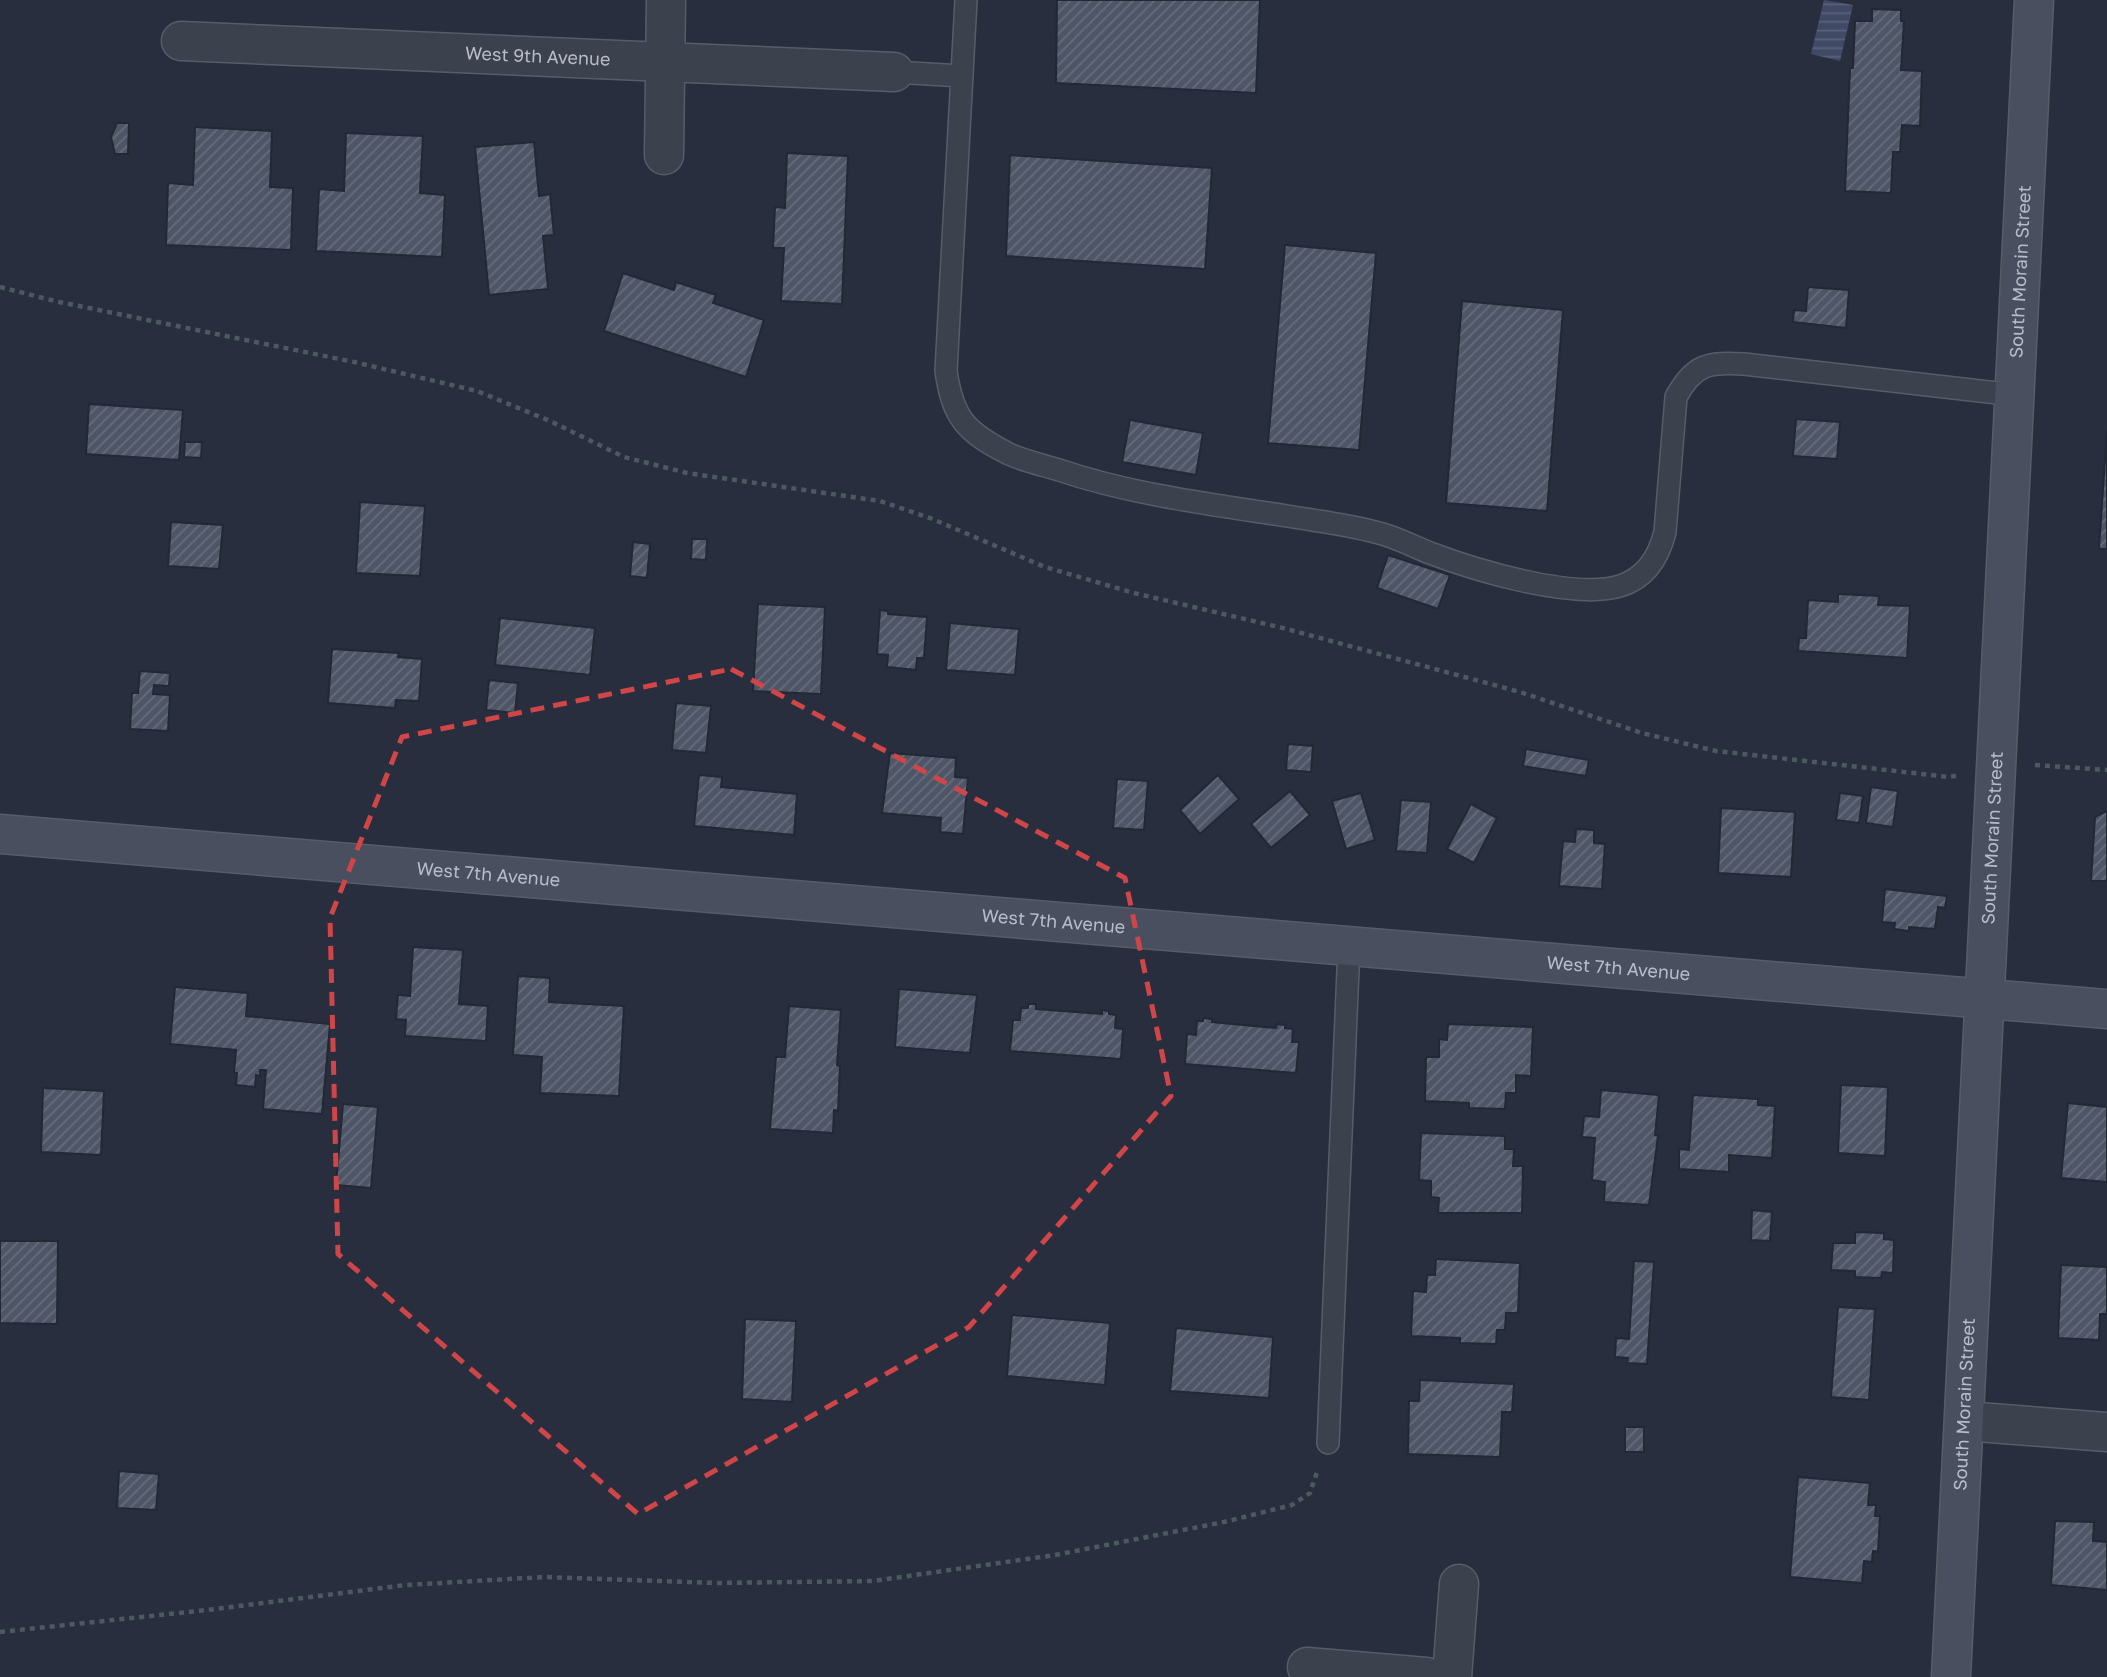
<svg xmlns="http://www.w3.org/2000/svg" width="2107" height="1677" viewBox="0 0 2107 1677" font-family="'Golos Text',sans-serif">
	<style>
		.water { fill: url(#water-rules) }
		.building { fill: url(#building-hatch); stroke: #232835; stroke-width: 2 }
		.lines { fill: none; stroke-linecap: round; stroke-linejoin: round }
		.lane-casing { stroke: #575c68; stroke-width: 24 }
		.street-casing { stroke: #575c68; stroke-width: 41 }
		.secondary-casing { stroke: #575c68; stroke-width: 41 }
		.path { stroke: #4c5a60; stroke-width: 4.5; stroke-dasharray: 5 5; stroke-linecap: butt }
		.lane { stroke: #3c414e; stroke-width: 21 }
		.street { stroke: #3c414e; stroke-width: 38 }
		.secondary { stroke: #4a4f60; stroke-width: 38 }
		.marked { fill: none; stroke: #d04648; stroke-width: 5; stroke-dasharray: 14 9; stroke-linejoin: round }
		.labels { text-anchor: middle; stroke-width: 6; stroke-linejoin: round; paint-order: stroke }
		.street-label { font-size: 18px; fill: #b8bcc8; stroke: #212633 }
	</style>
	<defs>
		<pattern id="water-rules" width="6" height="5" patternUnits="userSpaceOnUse" patternTransform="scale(1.75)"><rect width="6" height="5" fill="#404a65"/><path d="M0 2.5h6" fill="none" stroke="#5a627a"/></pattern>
		<pattern id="building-hatch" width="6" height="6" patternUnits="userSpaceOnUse" patternTransform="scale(1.75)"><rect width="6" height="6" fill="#4e5566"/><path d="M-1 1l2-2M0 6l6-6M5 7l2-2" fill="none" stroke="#656c7a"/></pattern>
	</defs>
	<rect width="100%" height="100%" fill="#282e3d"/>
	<path class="water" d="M 1824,0 L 1853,5 L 1840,61 L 1811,54 Z"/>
	<path class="building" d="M 1057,0 L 1260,0 L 1256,93 L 1056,83 Z
		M 1872,9 L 1901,10 L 1901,21 L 1904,21 L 1901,70 L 1922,71 L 1920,126 L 1902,125 L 1900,152 L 1893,152 L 1891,193 L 1845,191 L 1850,68 L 1853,68 L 1855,21 L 1872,21 Z
		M 117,123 L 129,123 L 128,154 L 115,154 L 111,137 Z
		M 195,127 L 272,131 L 270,187 L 293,188 L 291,250 L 166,245 L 168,183 L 193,185 Z
		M 346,133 L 423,136 L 420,193 L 445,195 L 442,257 L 316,251 L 319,189 L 344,191 Z
		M 534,142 L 539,196 L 550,194 L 554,235 L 543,236 L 548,289 L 489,295 L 475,147 Z
		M 787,153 L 848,156 L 842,304 L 781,301 L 784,248 L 773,248 L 775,207 L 785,208 Z
		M 1010,155 L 1212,168 L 1205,269 L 1006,256 Z
		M 1285,245 L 1376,253 L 1359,450 L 1268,443 Z
		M 623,273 L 674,290 L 676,282 L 716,295 L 713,303 L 764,320 L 746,377 L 604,331 Z
		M 1808,287 L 1849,290 L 1846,328 L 1793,322 L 1794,310 L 1806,311 Z
		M 1462,301 L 1563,310 L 1547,511 L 1446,503 Z
		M 89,404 L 183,410 L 179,460 L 86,454 Z
		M 1796,419 L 1840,422 L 1837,459 L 1793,456 Z
		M 1130,420 L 1203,433 L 1196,475 L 1122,462 Z
		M 2107,429 L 2107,549 L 2099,549 Z
		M 185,442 L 202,442 L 201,458 L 184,457 Z
		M 360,502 L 425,506 L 420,576 L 356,573 Z
		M 171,522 L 223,525 L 219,569 L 168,566 Z
		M 692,539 L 707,539 L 706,560 L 691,559 Z
		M 633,542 L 650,544 L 647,578 L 630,576 Z
		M 1388,555 L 1450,575 L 1438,609 L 1377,588 Z
		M 1838,594 L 1879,596 L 1878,605 L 1910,606 L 1907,658 L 1798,651 L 1799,638 L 1806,638 L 1808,600 L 1838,602 Z
		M 758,604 L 825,607 L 821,694 L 753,691 Z
		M 880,610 L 888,611 L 888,614 L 927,617 L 924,658 L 917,658 L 916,670 L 887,667 L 888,655 L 877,654 Z
		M 500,618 L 595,628 L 590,675 L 495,665 Z
		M 950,623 L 1019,629 L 1015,675 L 946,670 Z
		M 332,649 L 399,653 L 398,657 L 422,659 L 419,701 L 396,700 L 395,708 L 328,703 Z
		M 140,671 L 170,673 L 169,686 L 154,685 L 153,694 L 170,695 L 168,731 L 130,729 L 132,693 L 138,693 Z
		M 489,680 L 518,683 L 515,713 L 486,710 Z
		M 676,703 L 711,706 L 706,753 L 672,750 Z
		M 1288,744 L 1313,746 L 1311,772 L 1286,770 Z
		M 1526,749 L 1589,760 L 1586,776 L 1523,766 Z
		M 890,753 L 956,758 L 955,777 L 968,778 L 963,834 L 940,832 L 941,818 L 882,813 Z
		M 699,775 L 722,777 L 721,787 L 797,794 L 794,835 L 694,826 Z
		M 1218,775 L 1239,799 L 1200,834 L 1180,810 Z
		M 1117,779 L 1148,781 L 1144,830 L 1113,828 Z
		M 1871,787 L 1898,791 L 1893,827 L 1866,823 Z
		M 1290,791 L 1310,815 L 1271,848 L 1251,824 Z
		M 1361,793 L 1375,840 L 1346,849 L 1332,801 Z
		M 1840,793 L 1863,796 L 1859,823 L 1836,820 Z
		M 1401,800 L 1431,802 L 1427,853 L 1396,851 Z
		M 1471,804 L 1497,818 L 1474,863 L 1447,849 Z
		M 1721,808 L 1795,812 L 1791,877 L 1718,873 Z
		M 2107,811 L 2107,881 L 2091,881 L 2095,817 Z
		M 1576,829 L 1594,830 L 1594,843 L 1605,844 L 1602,889 L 1559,886 L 1563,841 L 1575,842 Z
		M 1885,889 L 1947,896 L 1945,908 L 1938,907 L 1935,929 L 1909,927 L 1909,931 L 1894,929 L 1895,923 L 1882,922 Z
		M 413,947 L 463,950 L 459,1004 L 488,1006 L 486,1041 L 405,1036 L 406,1020 L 396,1019 L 398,995 L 410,996 Z
		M 518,976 L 550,978 L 549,1002 L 624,1006 L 619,1096 L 540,1093 L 542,1057 L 513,1055 Z
		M 175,987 L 248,993 L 246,1016 L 330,1024 L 322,1114 L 263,1109 L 266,1070 L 260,1070 L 260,1076 L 256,1075 L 255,1087 L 236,1085 L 237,1073 L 234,1073 L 236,1050 L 170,1044 Z
		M 899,989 L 977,995 L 970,1053 L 895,1047 Z
		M 1028,1004 L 1036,1004 L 1036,1009 L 1102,1014 L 1102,1010 L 1109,1011 L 1109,1014 L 1116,1015 L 1115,1028 L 1123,1029 L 1121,1059 L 1010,1051 L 1013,1020 L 1020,1020 L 1021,1008 L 1028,1008 Z
		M 789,1006 L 841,1010 L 837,1065 L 840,1066 L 838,1111 L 834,1110 L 833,1133 L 770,1129 L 776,1057 L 785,1057 Z
		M 1203,1018 L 1212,1019 L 1212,1022 L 1276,1028 L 1277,1024 L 1285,1025 L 1285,1028 L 1293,1029 L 1292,1042 L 1299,1042 L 1296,1073 L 1185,1064 L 1187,1034 L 1196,1035 L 1197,1021 L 1203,1021 Z
		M 1448,1024 L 1533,1027 L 1531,1076 L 1516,1075 L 1516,1093 L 1506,1093 L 1505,1109 L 1469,1108 L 1469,1103 L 1425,1101 L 1426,1057 L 1439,1057 L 1439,1039 L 1447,1040 Z
		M 1841,1085 L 1888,1087 L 1885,1156 L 1838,1153 Z
		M 43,1088 L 104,1091 L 101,1155 L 41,1152 Z
		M 1601,1090 L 1659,1095 L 1655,1135 L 1658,1136 L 1649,1205 L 1604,1202 L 1605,1182 L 1592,1180 L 1595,1138 L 1582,1137 L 1584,1116 L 1599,1117 Z
		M 1693,1095 L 1758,1099 L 1758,1105 L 1775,1106 L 1772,1158 L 1729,1155 L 1729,1172 L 1679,1169 L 1679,1149 L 1689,1150 Z
		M 2068,1103 L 2107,1107 L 2107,1182 L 2061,1178 Z
		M 343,1104 L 378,1107 L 371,1188 L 336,1185 Z
		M 1421,1133 L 1505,1136 L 1505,1149 L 1514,1149 L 1513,1166 L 1523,1166 L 1522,1213 L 1438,1213 L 1439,1198 L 1431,1197 L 1431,1181 L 1419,1180 Z
		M 1752,1210 L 1772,1212 L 1770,1241 L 1751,1240 Z
		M 1855,1232 L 1884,1233 L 1884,1239 L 1894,1240 L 1893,1273 L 1882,1272 L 1881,1278 L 1855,1277 L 1855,1271 L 1831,1270 L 1833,1243 L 1855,1243 Z
		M 0,1241 L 58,1241 L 57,1324 L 0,1323 Z
		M 1436,1259 L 1520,1263 L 1518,1313 L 1506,1313 L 1505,1330 L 1497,1330 L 1496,1344 L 1460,1343 L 1460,1338 L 1411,1336 L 1413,1291 L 1426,1292 L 1427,1275 L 1435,1275 Z
		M 1634,1261 L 1654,1262 L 1647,1364 L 1627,1363 L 1628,1358 L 1615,1357 L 1616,1338 L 1629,1339 Z
		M 2061,1265 L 2107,1267 L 2107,1314 L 2100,1314 L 2099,1340 L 2058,1338 Z
		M 1838,1307 L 1875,1309 L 1869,1400 L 1831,1397 Z
		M 1012,1315 L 1110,1323 L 1105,1385 L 1007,1376 Z
		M 745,1319 L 796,1321 L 792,1402 L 742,1399 Z
		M 1176,1328 L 1273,1337 L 1269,1398 L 1170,1391 Z
		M 1420,1380 L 1514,1384 L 1512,1412 L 1502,1412 L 1500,1457 L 1408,1454 L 1409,1401 L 1419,1401 Z
		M 1625,1427 L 1644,1427 L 1644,1452 L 1625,1452 Z
		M 119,1471 L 159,1474 L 156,1510 L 117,1508 Z
		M 1798,1477 L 1870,1483 L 1868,1505 L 1876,1505 L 1875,1516 L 1880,1516 L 1878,1552 L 1873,1551 L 1872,1562 L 1864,1561 L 1862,1583 L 1790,1577 Z
		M 2055,1521 L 2094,1522 L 2093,1541 L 2107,1542 L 2107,1590 L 2051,1585 Z"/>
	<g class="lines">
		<defs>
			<path id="lane" d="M 966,0 L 946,371 C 953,419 966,432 1009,454 C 1024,461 1043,465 1059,470 C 1133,495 1210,504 1287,516 C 1316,521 1346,524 1375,532 C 1394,536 1412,546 1430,553 C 1475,570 1573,600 1620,586 C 1646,578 1659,556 1665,532 L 1676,397 C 1694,364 1708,362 1744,364 L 2015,395
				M 894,72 L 962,76
				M 1328,1443 L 1349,946"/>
			<g id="street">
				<path id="s1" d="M 181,41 L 894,72"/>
				<path d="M 664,155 L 666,0"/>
				<path d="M 1965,1421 L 2107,1432"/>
				<path d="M 1307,1667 L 1426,1677"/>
				<path d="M 1452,1677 L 1459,1584"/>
			</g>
			<g id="secondary">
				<path id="s2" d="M 0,834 L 2107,1009"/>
				<path id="s3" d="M 1951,1677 L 2034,0"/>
			</g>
		</defs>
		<use href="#lane" class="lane-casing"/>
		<use href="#street" class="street-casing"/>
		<use href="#secondary" class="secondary-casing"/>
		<path class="path" d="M 0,287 L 59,302 L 354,362 L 477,391 L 550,421 L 624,457 L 687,473 L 880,501 L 930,518 L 1045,567 L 1134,593 L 1283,628 L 1520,692 L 1642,733 L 1716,751 L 1949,777 L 1960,775
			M 2035,765 L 2107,770
			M 0,1632 L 207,1610 L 406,1585 L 544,1577 L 717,1583 L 873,1581 L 1055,1555 L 1224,1522 L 1292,1505 L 1310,1493 L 1318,1469"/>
		<use href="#lane" class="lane"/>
		<use href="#street" class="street"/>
		<use href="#secondary" class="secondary"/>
	</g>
	<path class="marked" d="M 731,669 L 1125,878 L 1171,1096 L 969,1327 L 638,1514 L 338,1254 L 330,918 L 402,737 Z"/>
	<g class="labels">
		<g class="street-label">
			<text dy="6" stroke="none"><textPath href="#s1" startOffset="357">West 9th Avenue</textPath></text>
			<text dy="6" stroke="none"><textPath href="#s3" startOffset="1407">South Morain Street</textPath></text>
			<text dy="6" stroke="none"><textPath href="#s3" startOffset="840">South Morain Street</textPath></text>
			<text dy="6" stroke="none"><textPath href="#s2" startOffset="490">West 7th Avenue</textPath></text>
			<text dy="6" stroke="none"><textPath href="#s2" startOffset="1057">West 7th Avenue</textPath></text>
			<text dy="6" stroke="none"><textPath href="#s2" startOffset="1624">West 7th Avenue</textPath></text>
			<text dy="6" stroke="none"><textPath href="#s3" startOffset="273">South Morain Street</textPath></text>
		</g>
	</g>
</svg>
